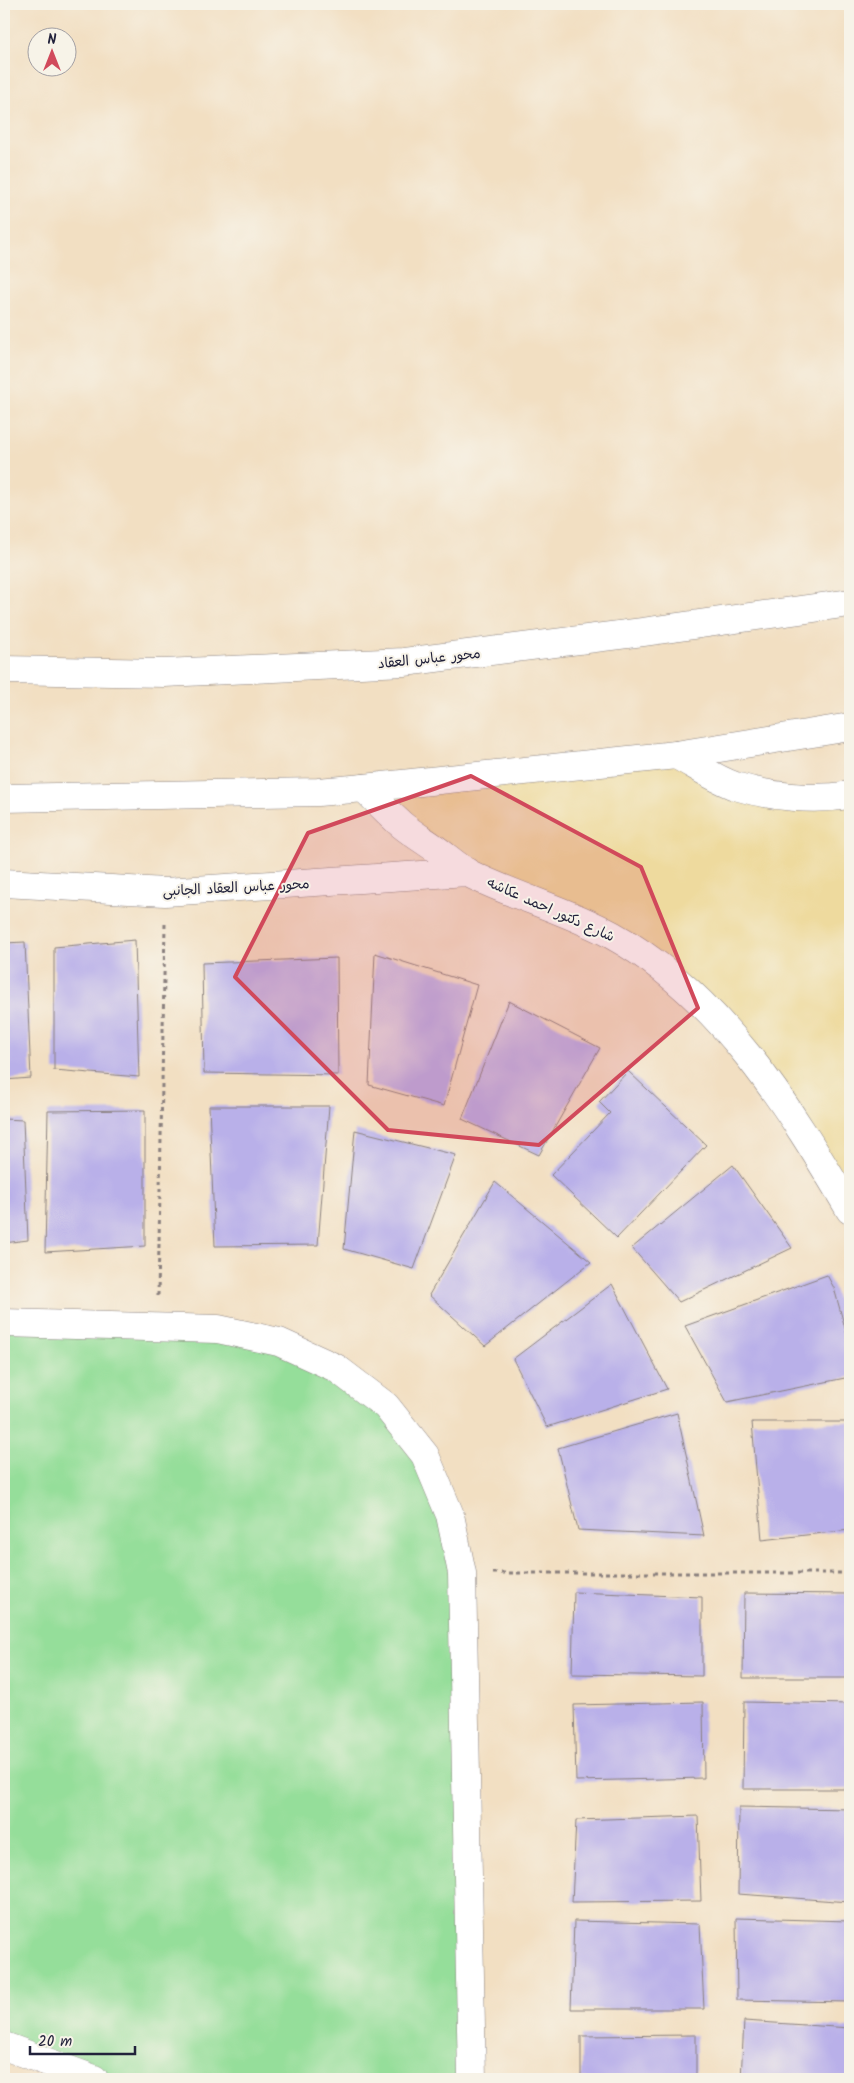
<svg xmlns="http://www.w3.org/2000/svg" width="854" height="2083" viewBox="0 0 854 2083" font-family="Kalam,'Playpen Sans Arabic',sans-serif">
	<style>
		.green { fill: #95de9a; stroke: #5c806a }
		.sand { fill: #eeda9e; stroke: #887e6c }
		.building { fill: #b9b0e9 }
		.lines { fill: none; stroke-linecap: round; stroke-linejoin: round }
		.minor-casing { stroke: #8a807e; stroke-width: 29 }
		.major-casing { stroke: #8a807e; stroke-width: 29 }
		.path { stroke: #8a807e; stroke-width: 3; stroke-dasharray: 4 4; stroke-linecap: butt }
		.minor { stroke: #fff; stroke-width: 28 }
		.major { stroke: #fff; stroke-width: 28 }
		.marked { fill: #d1495b; fill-opacity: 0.2; stroke: #d1495b; stroke-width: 4; stroke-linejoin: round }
		.labels { text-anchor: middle; stroke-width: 4; stroke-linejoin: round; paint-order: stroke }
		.street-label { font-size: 14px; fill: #22223b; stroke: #f7f3e8 }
	</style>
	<rect width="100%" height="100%" fill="#f7f3e8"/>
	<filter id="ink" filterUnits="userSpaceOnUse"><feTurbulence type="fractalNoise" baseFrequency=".02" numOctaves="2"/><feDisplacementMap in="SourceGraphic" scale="10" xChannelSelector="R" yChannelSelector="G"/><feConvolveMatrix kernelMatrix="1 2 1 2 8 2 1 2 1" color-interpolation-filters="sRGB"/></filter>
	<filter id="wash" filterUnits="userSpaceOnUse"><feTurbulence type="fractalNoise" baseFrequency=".0096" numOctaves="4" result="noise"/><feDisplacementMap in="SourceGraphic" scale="20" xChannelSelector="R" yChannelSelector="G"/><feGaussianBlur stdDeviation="1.12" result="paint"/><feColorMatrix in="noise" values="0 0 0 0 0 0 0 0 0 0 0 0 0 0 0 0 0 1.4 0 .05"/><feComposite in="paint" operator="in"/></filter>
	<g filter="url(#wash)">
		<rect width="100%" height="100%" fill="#f2dfc2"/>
		<path class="green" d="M 4,1323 L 279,1342 L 386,1406 L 450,1515 L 472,2079 L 94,2079 L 4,2046 Z"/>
		<path class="sand" d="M 676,755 L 733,785 L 850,795 L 850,1210 L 682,984 L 510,892 L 364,788 Z"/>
		<g id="blocks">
			<path class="building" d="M 135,940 L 139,1077 L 54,1070 L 54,947 Z
				M 25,942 L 31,1078 L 4,1080 L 4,943 Z
				M 375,953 L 477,985 L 444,1106 L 369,1085 Z
				M 337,958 L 338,1075 L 204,1073 L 202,963 Z
				M 509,1001 L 600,1048 L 539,1155 L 462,1119 Z
				M 628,1071 L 706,1145 L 617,1238 L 551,1175 L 610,1113 L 599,1102 Z
				M 209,1106 L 329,1106 L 318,1245 L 215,1246 Z
				M 145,1110 L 145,1246 L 45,1252 L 48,1111 Z
				M 4,1119 L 23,1120 L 28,1240 L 4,1243 Z
				M 355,1130 L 456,1155 L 414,1269 L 344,1249 Z
				M 733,1165 L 792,1248 L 679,1302 L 632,1248 Z
				M 495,1182 L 591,1262 L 485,1346 L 429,1295 Z
				M 827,1275 L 834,1288 L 850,1346 L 850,1377 L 727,1402 L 685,1326 Z
				M 612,1284 L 667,1389 L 547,1427 L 513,1359 Z
				M 677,1413 L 704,1536 L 578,1530 L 558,1448 Z
				M 752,1422 L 850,1422 L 850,1530 L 762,1540 Z
				M 574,1592 L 702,1597 L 702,1676 L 572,1674 Z
				M 744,1593 L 850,1594 L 850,1678 L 743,1678 Z
				M 703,1702 L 704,1778 L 576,1781 L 574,1705 Z
				M 744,1702 L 850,1704 L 850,1789 L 743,1789 Z
				M 739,1807 L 850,1809 L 850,1902 L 738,1894 Z
				M 698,1816 L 701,1901 L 572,1902 L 576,1820 Z
				M 736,1918 L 850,1921 L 850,2002 L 737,2000 Z
				M 574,1921 L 700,1924 L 704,2009 L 571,2009 Z
				M 744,2021 L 850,2028 L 850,2079 L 741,2079 Z
				M 696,2035 L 696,2079 L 581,2079 L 581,2036 Z"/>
		</g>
	</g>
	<g filter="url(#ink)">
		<use href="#blocks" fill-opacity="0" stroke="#8a807e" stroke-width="1"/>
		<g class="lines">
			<defs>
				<path id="minor" d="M 676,755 C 695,765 715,779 735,786 C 771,797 813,801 850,795
					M 364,788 C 376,800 389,814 402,825 C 413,834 425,841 436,849 C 447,857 458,867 470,874 C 516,897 567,910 612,935 C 720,995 789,1107 850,1210
					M 4,883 L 165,892 L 467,872
					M 4,1323 L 218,1329 L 279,1342 L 336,1368 L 386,1406 L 425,1455 L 450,1515 L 462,1573 L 472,2079
					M 4,2046 L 94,2079"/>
				<path id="major" d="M 4,670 L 164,673 L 404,662 L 643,632 L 850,603
					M 4,798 L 318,792 L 364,788 L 676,755 L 850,727"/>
			</defs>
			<use href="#minor" class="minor-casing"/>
			<use href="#major" class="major-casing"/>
			<path class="path" d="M 158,1296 L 165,924
				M 493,1573 L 850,1573"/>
			<use href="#minor" class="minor"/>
			<use href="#major" class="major"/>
		</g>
	</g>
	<path class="marked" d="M 471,776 L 641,867 L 698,1008 L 539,1145 L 388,1130 L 235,977 L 308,833 Z"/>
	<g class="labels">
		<g class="street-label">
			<text transform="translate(429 658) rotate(-6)" y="5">محور عباس العقاد</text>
			<text transform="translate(236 887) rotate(-3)" y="5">محور عباس العقاد الجانبى</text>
			<text transform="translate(551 909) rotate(24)" y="5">شارع دكتور احمد عكاشه</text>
		</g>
	</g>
	<rect width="854" height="2083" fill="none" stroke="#f7f3e8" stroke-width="20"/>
	<g transform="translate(52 52)"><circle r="24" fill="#f7f3e8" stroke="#a29fa3"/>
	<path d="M0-4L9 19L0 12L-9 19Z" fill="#d1495b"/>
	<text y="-8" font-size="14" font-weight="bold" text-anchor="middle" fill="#22223b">N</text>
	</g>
	<path d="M30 2046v8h105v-8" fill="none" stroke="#22223b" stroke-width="2.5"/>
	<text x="38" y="2046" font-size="15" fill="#22223b" stroke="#f7f3e8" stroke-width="4" paint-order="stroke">20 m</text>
</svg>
